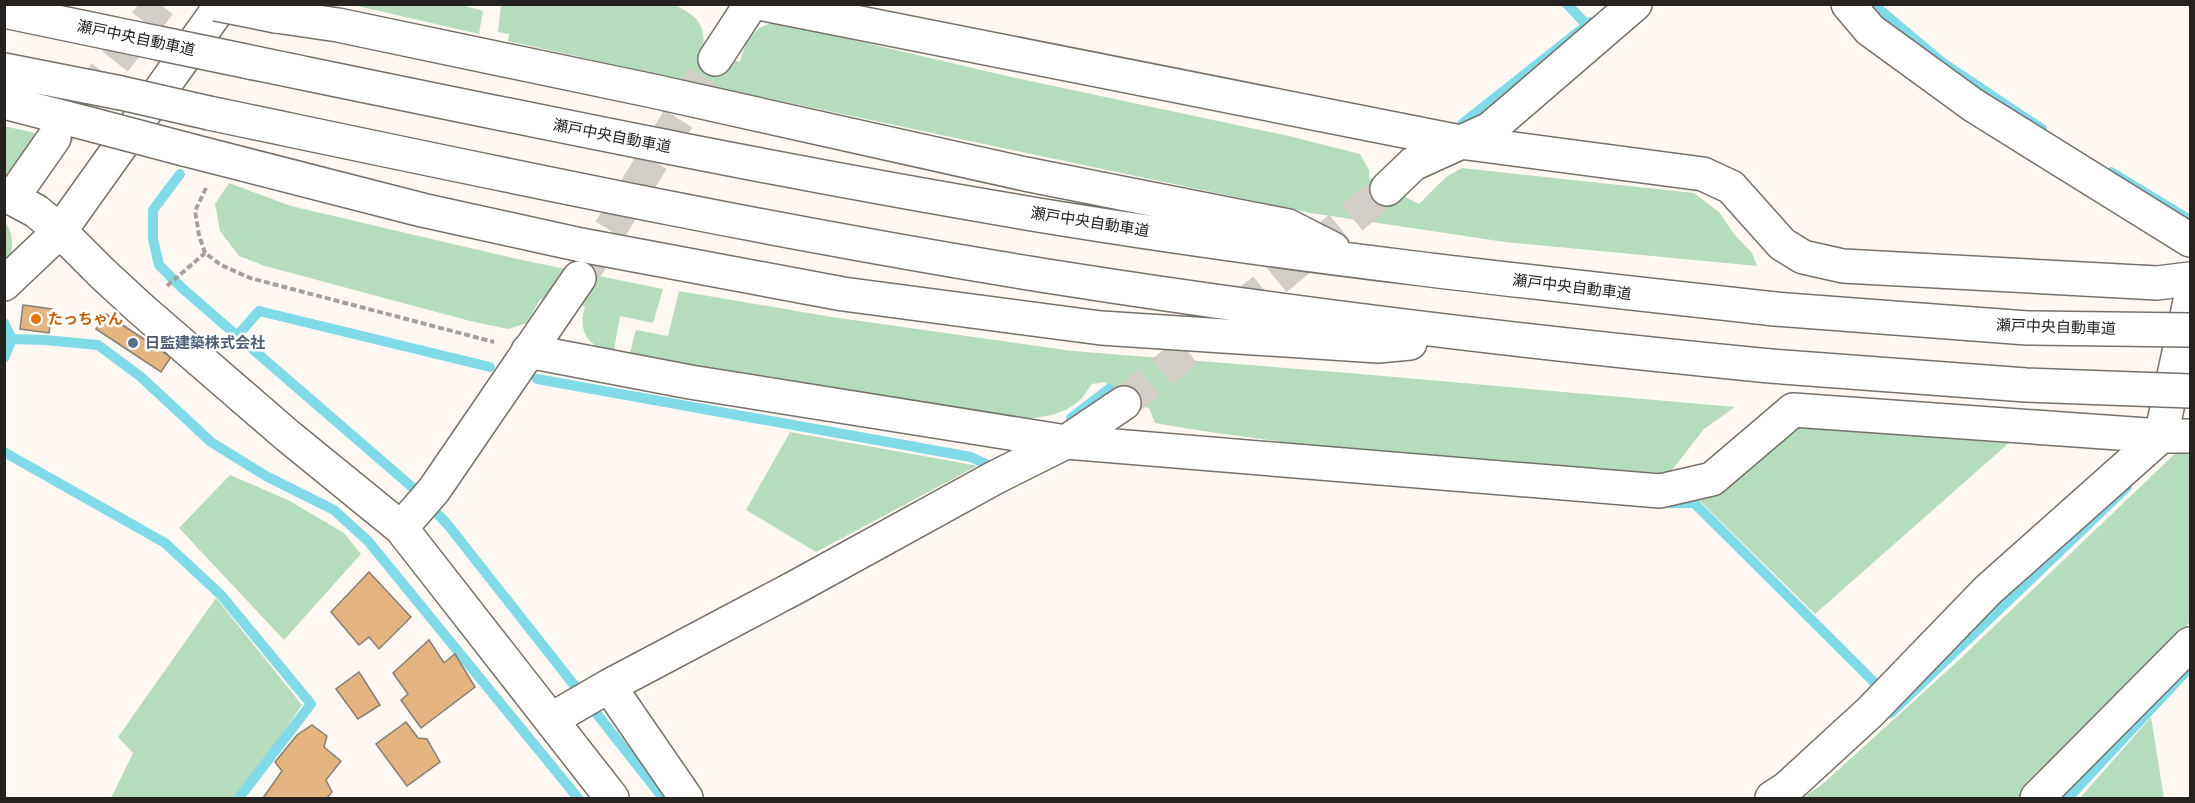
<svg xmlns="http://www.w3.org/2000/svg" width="2195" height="803" viewBox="0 0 2195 803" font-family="Commissioner,'Noto Sans JP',sans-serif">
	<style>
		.green { fill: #b6dcbe }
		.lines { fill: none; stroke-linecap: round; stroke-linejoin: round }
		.stream { stroke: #80dae8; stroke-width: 10 }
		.building { fill: #e4b580; stroke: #837e77; stroke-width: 1.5 }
		.minor-tunnel { stroke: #d3cdc8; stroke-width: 33; stroke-dasharray: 33 16; stroke-linecap: butt }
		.minor-casing { stroke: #75706a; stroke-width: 36 }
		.highway-casing { stroke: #75706a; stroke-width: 36 }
		.path { stroke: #a6a09c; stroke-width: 4; stroke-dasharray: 6 3; stroke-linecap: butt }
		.minor { stroke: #fff; stroke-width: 33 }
		.highway { stroke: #fff; stroke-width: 33 }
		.highway-bridge-casing { stroke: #75706a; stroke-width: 36; stroke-linecap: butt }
		.highway-bridge { stroke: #fff; stroke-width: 33 }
		.food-dot { fill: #e8710a; stroke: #fff; stroke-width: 2 }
		.service-dot { fill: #5c6f8a; stroke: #fff; stroke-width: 2 }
		.labels { text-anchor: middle; stroke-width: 5; stroke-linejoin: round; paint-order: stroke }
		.street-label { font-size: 15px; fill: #252220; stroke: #fff }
		.food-label { font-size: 15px; font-weight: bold; fill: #c56008; stroke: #fff; text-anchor: start }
		.service-label { font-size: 15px; font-weight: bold; fill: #4e5e75; stroke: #fff; text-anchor: start }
	</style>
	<rect width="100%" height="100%" fill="#fff8f2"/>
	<path class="green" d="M 353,5 L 462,5 L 483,11 L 479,34 Z
		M 501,5 L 675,5 C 701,18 704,24 704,53 L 740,62 C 746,40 753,26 777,22 L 1011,77 L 1289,136 L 1360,154 L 1369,170 L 1369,178 L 1419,204 L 1446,177 L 1462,168 L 1694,193 L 1719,212 L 1734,234 L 1752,253 L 1757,266 L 1505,242 L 1311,213 L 738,92 L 508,41 L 509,34 L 498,32 Z
		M 4,126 L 44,135 L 5,181 Z
		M 229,183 L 291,206 L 517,259 L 663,289 L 653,323 L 620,316 L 613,356 C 589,343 577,335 585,306 L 540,299 L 527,323 L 508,329 L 470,321 L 265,266 L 239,256 L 220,231 L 215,204 Z
		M 4,221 C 13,231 13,242 11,255 L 4,261 Z
		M 679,291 L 832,317 L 1073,351 L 1349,373 L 1735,407 L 1704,429 L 1672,470 L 1660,476 C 1492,462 1321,452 1155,423 L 1149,408 L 1139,406 L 1104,382 L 1092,384 C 1088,389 1085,395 1080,400 C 1059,420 1024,419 997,420 L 628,360 L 636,330 L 668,336 Z
		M 1806,422 L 2018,435 L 1815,614 L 1696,497 L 1791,428 Z
		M 790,432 L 951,461 L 977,466 L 816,552 L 746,510 Z
		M 2181,448 L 2190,449 L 2190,622 L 2022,798 L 1803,798 L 1825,782 L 1960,659 Z
		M 230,475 L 288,500 L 344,533 L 361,554 L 284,640 L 179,528 Z
		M 216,598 L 302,705 L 239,798 L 111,798 L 133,753 L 118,737 Z
		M 2151,717 L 2164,798 L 2080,798 Z"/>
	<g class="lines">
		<path class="stream" d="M 1567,4 L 1586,24
			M 1873,4 L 1943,63 L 2042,129
			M 1462,124 L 1591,22
			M 2111,172 L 2190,220
			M 180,174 L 153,210 L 153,239 L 159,265 L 182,288 L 412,487 L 448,525 L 663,798
			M 4,323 L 12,339 L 45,340 L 98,345 L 141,377 L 211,442 L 266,476 L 334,510 L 368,541 L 578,798
			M 237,336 L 259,311 L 490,367
			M 4,358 L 12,339
			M 537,379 L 971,457 L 988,465
			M 1071,418 L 1109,389
			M 4,452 L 165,543 L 221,595 L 311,704 L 239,798
			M 1669,503 L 1694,503 L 1884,692
			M 1891,713 L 2127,487
			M 2068,798 L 2190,667"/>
	</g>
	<path class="building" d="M 23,305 L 52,309 L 49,333 L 20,329 Z
		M 106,314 L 171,357 L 161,372 L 96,329 Z
		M 369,572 L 411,617 L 379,649 L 369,637 L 359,645 L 331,612 Z
		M 429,640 L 444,663 L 455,654 L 475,687 L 421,728 L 401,700 L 408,694 L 393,673 Z
		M 359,672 L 380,705 L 358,719 L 336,689 Z
		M 406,722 L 418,738 L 427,739 L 440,762 L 407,786 L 376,744 Z
		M 312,725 L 327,736 L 324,747 L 341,761 L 326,780 L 332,792 L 327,798 L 263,798 L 282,771 L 275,762 L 297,735 Z"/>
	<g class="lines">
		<path class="minor-tunnel" d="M 54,138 L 160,4
			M 584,272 L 715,59
			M 1124,403 L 1387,189"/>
		<defs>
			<path id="minor" d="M 764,4 L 1460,142 L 1703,174 L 1731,187 L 1782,244 L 1803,257 L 1843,266 L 2157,283 L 2190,279
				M 1848,4 L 1870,30 L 1973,105 L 2190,240
				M 715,59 L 751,4
				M 1387,189 L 1413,164 L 1490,129 L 1635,4
				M 4,194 L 36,211 L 60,231 L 103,274 L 141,309 L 288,436 L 401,528 L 612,798
				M 12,198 L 54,138
				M 4,284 L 60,231 L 222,4
				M 528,351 L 690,382 L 1066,442 L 1660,491 L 1712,479 L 1793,410 L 2161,436 L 2190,436
				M 401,528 L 434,490 L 579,278
				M 609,686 L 686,798
				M 552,719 L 609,686 L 796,587 L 996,477 L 1066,442 L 1124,403
				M 1772,798 L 1786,789 L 1870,712 L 1988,590 L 2161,436 L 2190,301
				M 2037,798 L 2190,644"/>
			<path id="highway" d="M 4,11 L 158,43
				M 276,16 L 338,25 L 653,91 L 1025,174 L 1288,226 L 1333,249
				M 245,61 C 517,117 789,174 1063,219 C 1299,257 1537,283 1775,309
				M 4,70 L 121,93
				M 4,102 L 97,126
				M 209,113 C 491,172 774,233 1060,278 C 1295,315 1532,343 1770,366
				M 184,149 L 422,210 L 581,245 L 843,294 L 1101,328 L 1378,346 L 1410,343"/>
		</defs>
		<use href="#minor" class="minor-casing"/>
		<use href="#highway" class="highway-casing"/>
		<path class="path" d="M 206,188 L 195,211 L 199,235 L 205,253 L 221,265 L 250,278 L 494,342
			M 167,286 L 205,253"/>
		<use href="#minor" class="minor"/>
		<use href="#highway" class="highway"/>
		<defs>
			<path id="highway-bridge" d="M 216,4 L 276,16
				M 158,43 L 245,61
				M 121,93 L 209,113
				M 97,126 L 184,149
				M 1775,309 L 2027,328 L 2190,330
				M 1770,366 L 2026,385 L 2190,391"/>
		</defs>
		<use href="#highway-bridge" class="highway-bridge-casing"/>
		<use href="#highway-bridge" class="highway-bridge"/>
	</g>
	<circle class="food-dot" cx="36" cy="319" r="6"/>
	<circle class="service-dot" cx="133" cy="343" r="6"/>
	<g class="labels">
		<g class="street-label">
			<text transform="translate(136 38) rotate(12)" y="5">瀬戸中央自動車道</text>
			<text transform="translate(612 136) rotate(11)" y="5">瀬戸中央自動車道</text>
			<text transform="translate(1090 222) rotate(9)" y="5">瀬戸中央自動車道</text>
			<text transform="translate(1572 287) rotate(7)" y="5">瀬戸中央自動車道</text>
			<text transform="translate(2056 327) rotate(2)" y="5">瀬戸中央自動車道</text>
		</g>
		<g class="food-label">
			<text x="48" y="324">たっちゃん</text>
		</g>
		<g class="service-label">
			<text x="145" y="348">日監建築株式会社</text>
		</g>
	</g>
	<rect width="2195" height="803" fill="none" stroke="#252220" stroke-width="12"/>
</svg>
